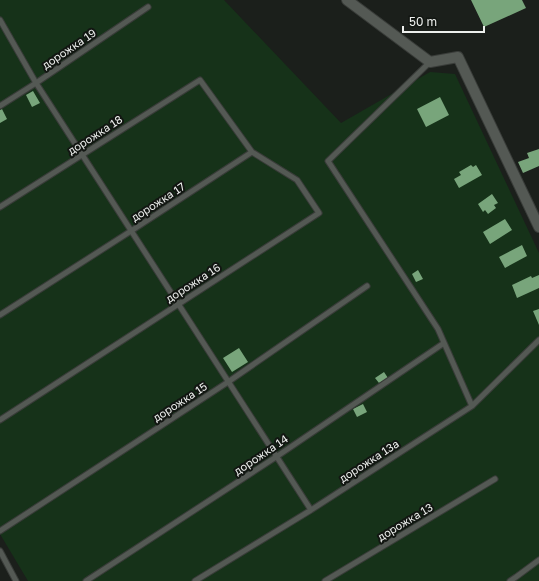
<svg xmlns="http://www.w3.org/2000/svg" width="539" height="581" viewBox="0 0 539 581" font-family="'Golos Text',sans-serif">
	<style>
		.green { fill: #163219 }
		.building { fill: #78a57b }
		.lines { fill: none; stroke-linecap: round; stroke-linejoin: round }
		.lane-casing { stroke: #393c39; stroke-width: 7 }
		.street-casing { stroke: #393c39; stroke-width: 12 }
		.lane { stroke: #545954; stroke-width: 5 }
		.street { stroke: #545954; stroke-width: 10 }
		.labels { text-anchor: middle; stroke-width: 4; stroke-linejoin: round; paint-order: stroke }
		.street-label { font-size: 11px; fill: #edefed; stroke: #121612 }
	</style>
	<rect width="100%" height="100%" fill="#1b1f1b"/>
	<path class="green" d="M 0,0 L 224,0 L 341,123 L 430,72 L 455,74 L 539,253 L 539,581 L 28,581 L 0,534 Z"/>
	<path class="building" d="M 471,0 L 522,0 L 526,8 L 484,27 Z
		M 33,91 L 40,103 L 32,107 L 26,95 Z
		M 440,97 L 449,115 L 426,127 L 417,109 Z
		M 2,109 L 7,119 L 0,123 L 0,110 Z
		M 539,149 L 539,166 L 523,173 L 518,162 L 529,158 L 527,153 Z
		M 471,165 L 473,167 L 476,165 L 482,175 L 459,188 L 454,179 L 461,175 L 459,172 Z
		M 492,194 L 498,203 L 494,205 L 496,208 L 488,214 L 485,210 L 483,212 L 478,204 Z
		M 505,219 L 512,230 L 490,244 L 483,232 Z
		M 522,245 L 527,256 L 505,268 L 499,257 Z
		M 418,270 L 423,279 L 416,282 L 412,274 Z
		M 539,275 L 539,288 L 517,298 L 512,285 L 531,276 L 532,278 Z
		M 539,309 L 539,325 L 533,311 Z
		M 239,348 L 248,362 L 232,372 L 223,358 Z
		M 384,372 L 388,378 L 379,383 L 375,378 Z
		M 363,404 L 367,412 L 357,417 L 353,409 Z"/>
	<g class="lines">
		<defs>
			<path id="lane" d="M 0,20 L 36,83 L 311,510
				M 430,62 L 328,161 L 438,329 L 472,406
				M 0,106 L 36,83 L 148,7
				M 0,207 L 200,80 L 252,152 L 131,231 L 0,315
				M 0,420 L 319,213 L 297,180 L 252,152
				M 0,531 L 228,382 L 367,286
				M 0,551 L 16,581
				M 86,581 L 276,457 L 444,343
				M 195,581 L 311,510 L 472,406 L 539,340
				M 325,581 L 495,479
				M 510,581 L 516,577 L 539,560"/>
			<path id="street" d="M 347,0 L 430,62 L 458,57 L 539,227"/>
		</defs>
		<use href="#lane" class="lane-casing"/>
		<use href="#street" class="street-casing"/>
		<use href="#lane" class="lane"/>
		<use href="#street" class="street"/>
	</g>
	<g class="labels">
		<g class="street-label">
			<text transform="translate(69 49) rotate(-34)" y="4">дорожка 19</text>
			<text transform="translate(95 135) rotate(-33)" y="4">дорожка 18</text>
			<text transform="translate(158 202) rotate(-33)" y="4">дорожка 17</text>
			<text transform="translate(193 283) rotate(-33)" y="4">дорожка 16</text>
			<text transform="translate(180 402) rotate(-33)" y="4">дорожка 15</text>
			<text transform="translate(261 455) rotate(-34)" y="4">дорожка 14</text>
			<text transform="translate(369 461) rotate(-33)" y="4">дорожка 13а</text>
			<text transform="translate(405 522) rotate(-31)" y="4">дорожка 13</text>
		</g>
	</g>
	<path d="M403 26v6h81v-6" fill="none" stroke="#edefed" stroke-width="2"/>
	<text x="409" y="26" font-size="12" fill="#edefed" stroke="#121612" stroke-width="3" paint-order="stroke">50 m</text>
</svg>
